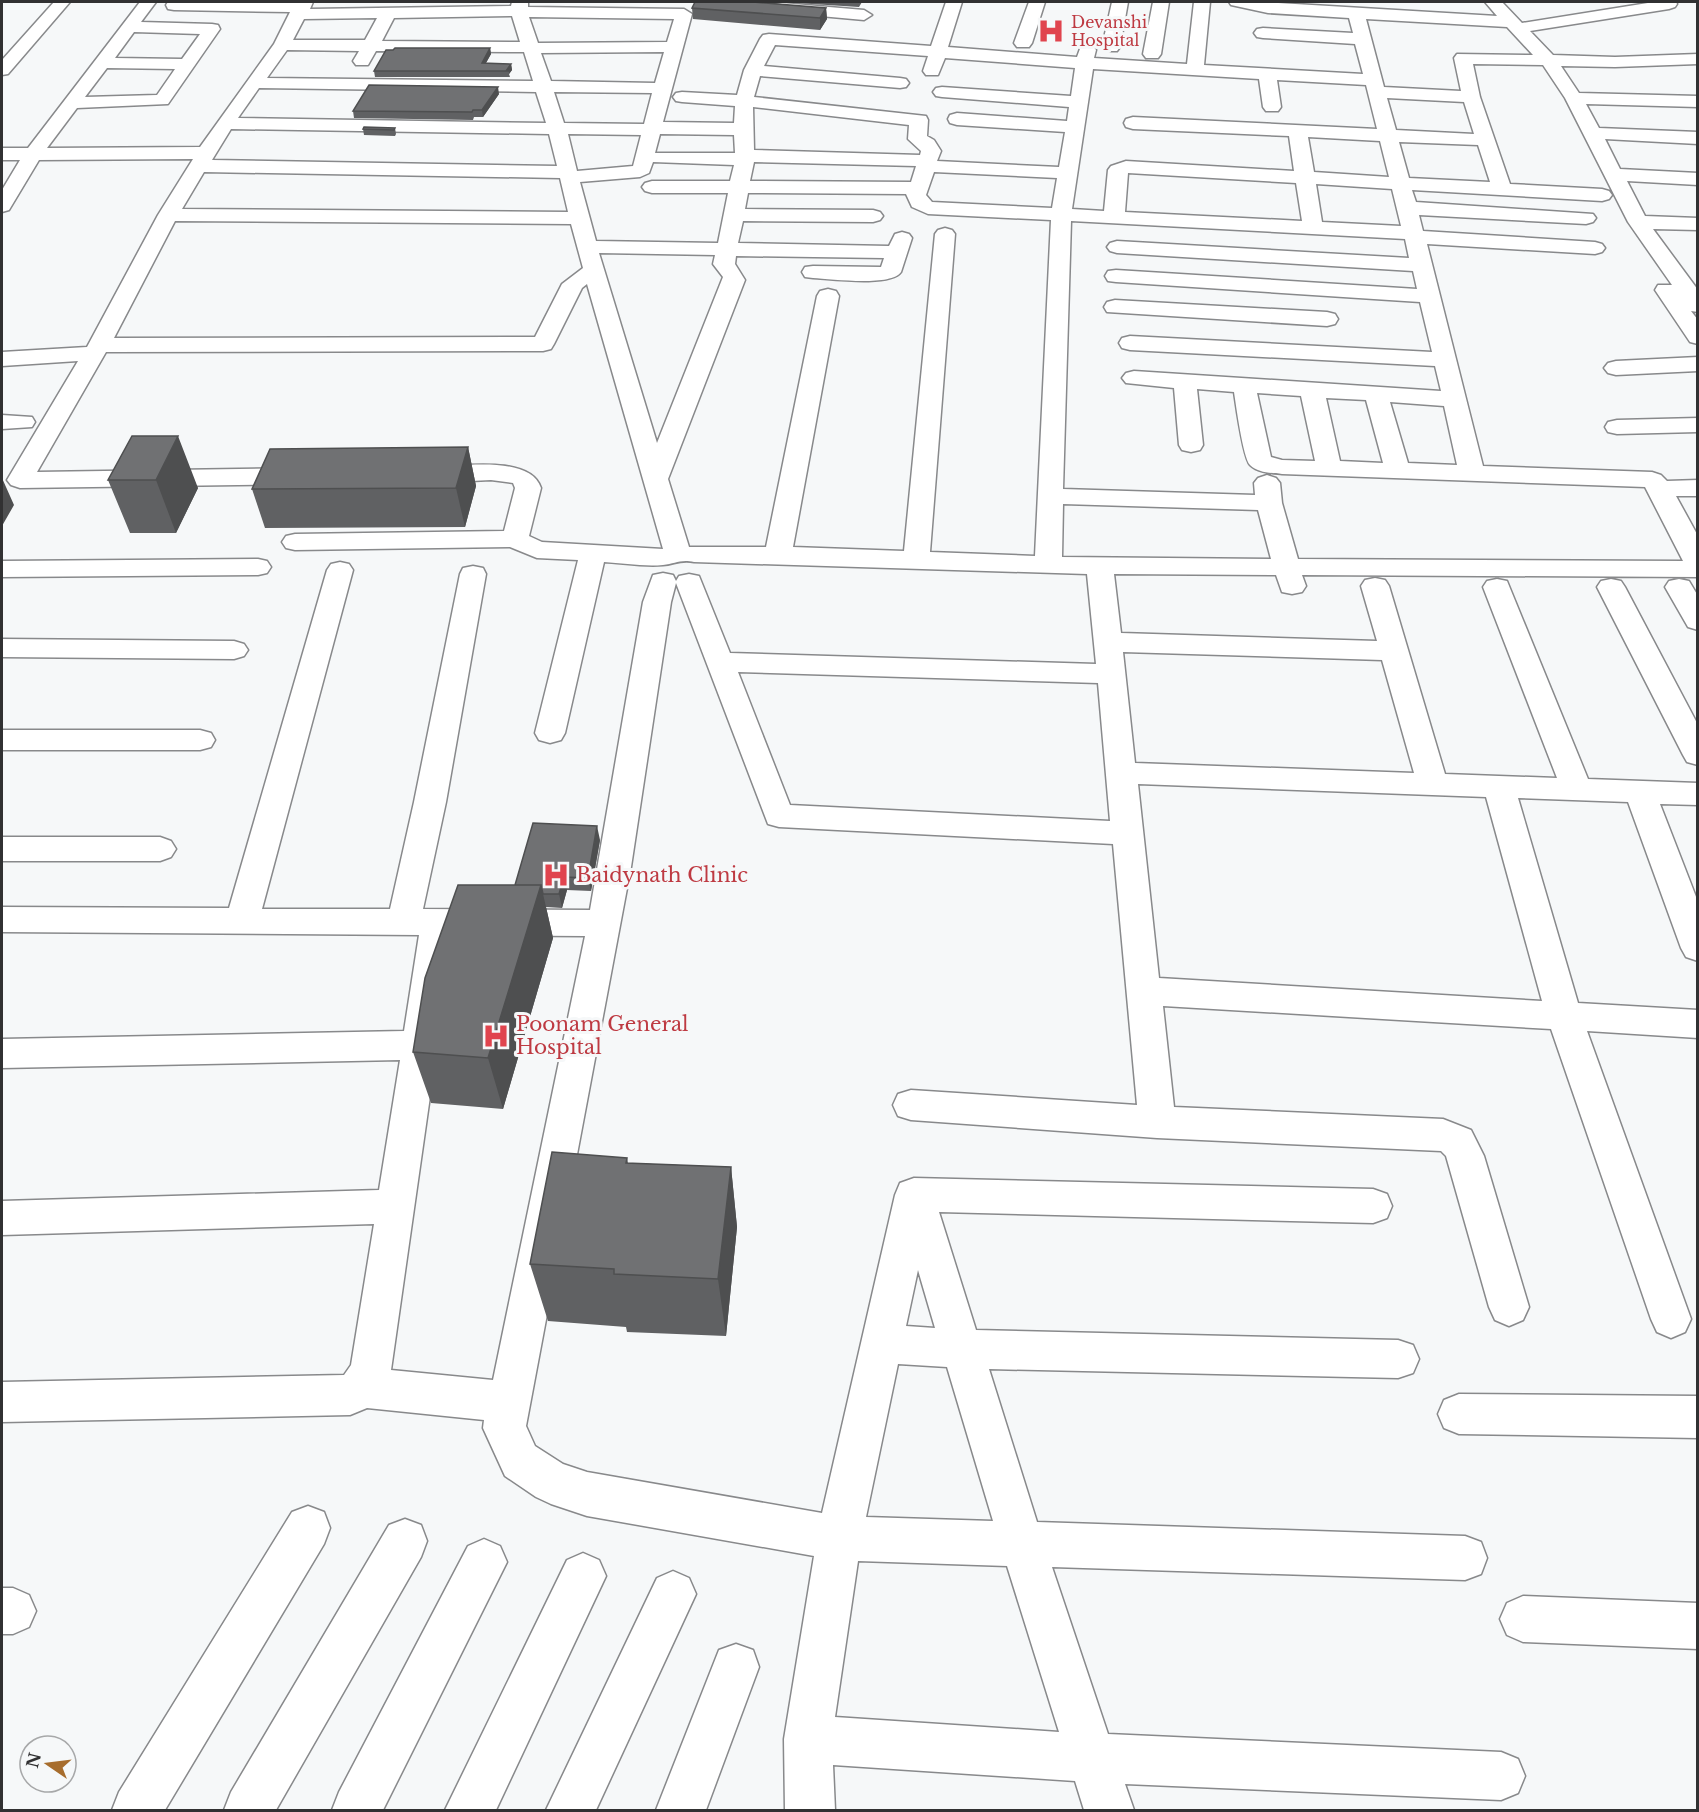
<svg xmlns="http://www.w3.org/2000/svg" width="1699" height="1812" viewBox="0 0 1699 1812" font-family="'Libre Baskerville',serif">
	<style>
		.lines { fill: none; stroke-linecap: round; stroke-linejoin: round }
		.minor-casing { stroke: #88898b; stroke-width: 3 }
		.minor { fill: #fff; fill-rule: evenodd }
		.wall { fill: #606163 }
		.shaded-wall { fill: #4e4f50 }
		.building { fill: #707173; stroke: #4e4f50; stroke-width: 1.5 }
		.labels { text-anchor: middle; stroke-width: 6; stroke-linejoin: round; paint-order: stroke }
		.far-health-label { font-size: 16px; fill: #be3a42; stroke: #f6f8f9; text-anchor: start }
		.health-label { font-size: 20px; fill: #be3a42; stroke: #f6f8f9; text-anchor: start }
	</style>
	<rect width="100%" height="100%" fill="#f6f8f9"/>
	<g class="lines">
		<defs>
			<path id="minor" d="M 54,2 L 70,2 L 8,74 L 2,75 L 2,60 Z
				M 140,2 L 156,2 L 141,22 L 212,24 L 218,25 L 220,29 L 168,104 L 77,108 L 47,148 L 200,147 L 274,44 L 290,12 L 174,10 L 168,9 L 166,5 L 168,2 L 313,2 L 310,9 L 511,6 L 512,2 L 528,2 L 528,7 L 684,9 L 692,14 L 663,122 L 734,123 L 735,106 L 682,102 L 676,101 L 673,97 L 676,93 L 682,92 L 737,95 L 744,70 L 760,39 L 763,35 L 769,34 L 931,46 L 946,2 L 962,2 L 948,47 L 1077,57 L 1081,46 L 1093,46 L 1096,50 L 1094,58 L 1187,64 L 1194,2 L 1210,2 L 1204,65 L 1363,74 L 1355,44 L 1263,38 L 1257,37 L 1254,33 L 1257,29 L 1263,28 L 1353,33 L 1349,18 L 1268,13 L 1231,5 L 1229,2 L 1260,2 L 1497,16 L 1485,2 L 1502,2 L 1522,23 L 1654,2 L 1676,2 L 1677,4 L 1675,7 L 1669,9 L 1530,31 L 1553,55 L 1615,57 L 1698,54 L 1698,64 L 1615,67 L 1561,66 L 1579,93 L 1698,96 L 1698,107 L 1586,104 L 1599,128 L 1698,132 L 1698,144 L 1605,139 L 1620,169 L 1698,173 L 1698,185 L 1627,181 L 1645,216 L 1698,218 L 1698,230 L 1653,229 L 1698,290 L 1698,312 L 1691,311 L 1698,320 L 1698,344 L 1690,342 L 1655,290 L 1658,285 L 1672,285 L 1628,222 L 1565,98 L 1543,65 L 1473,64 L 1480,97 L 1510,184 L 1602,189 L 1609,191 L 1612,195 L 1609,199 L 1602,201 L 1412,190 L 1416,202 L 1593,214 L 1596,218 L 1593,222 L 1586,224 L 1419,215 L 1423,231 L 1595,242 L 1602,244 L 1605,248 L 1602,252 L 1595,254 L 1427,244 L 1483,466 L 1652,472 L 1661,475 L 1667,481 L 1698,480 L 1698,496 L 1676,496 L 1698,536 L 1698,577 L 1302,575 L 1306,586 L 1302,592 L 1292,594 L 1282,592 L 1276,575 L 1114,574 L 1121,633 L 1377,641 L 1361,586 L 1365,580 L 1375,578 L 1385,580 L 1389,586 L 1445,774 L 1557,778 L 1483,587 L 1487,581 L 1497,579 L 1507,581 L 1588,779 L 1698,783 L 1698,805 L 1660,804 L 1698,902 L 1698,961 L 1686,957 L 1681,948 L 1628,802 L 1518,798 L 1578,1003 L 1698,1010 L 1698,1038 L 1587,1031 L 1691,1319 L 1685,1332 L 1671,1338 L 1657,1332 L 1651,1319 L 1551,1029 L 1163,1006 L 1174,1107 L 1443,1119 L 1471,1130 L 1484,1156 L 1529,1307 L 1523,1320 L 1509,1326 L 1495,1320 L 1489,1307 L 1446,1156 L 1441,1151 L 1157,1138 L 911,1120 L 898,1116 L 893,1105 L 898,1094 L 911,1090 L 1137,1105 L 1113,844 L 779,827 L 768,824 L 676,583 L 671,602 L 631,867 L 526,1426 L 535,1446 L 563,1464 L 587,1472 L 822,1513 L 895,1195 L 900,1183 L 914,1178 L 1373,1189 L 1387,1194 L 1392,1206 L 1387,1218 L 1373,1223 L 939,1212 L 976,1330 L 1398,1340 L 1413,1345 L 1419,1359 L 1413,1373 L 1398,1378 L 989,1369 L 1037,1522 L 1465,1536 L 1481,1542 L 1487,1558 L 1481,1574 L 1465,1580 L 1052,1567 L 1108,1734 L 1501,1752 L 1518,1759 L 1525,1776 L 1518,1793 L 1501,1800 L 1125,1784 L 1134,1810 L 1084,1810 L 1075,1781 L 833,1765 L 835,1810 L 785,1810 L 784,1739 L 814,1556 L 587,1516 L 551,1504 L 536,1497 L 505,1476 L 483,1428 L 484,1420 L 367,1408 L 350,1415 L 2,1422 L 2,1382 L 344,1375 L 351,1365 L 374,1224 L 2,1235 L 2,1201 L 379,1190 L 400,1060 L 2,1068 L 2,1039 L 404,1031 L 419,935 L 2,932 L 2,907 L 229,908 L 327,570 L 331,564 L 340,562 L 349,564 L 353,570 L 262,909 L 390,909 L 414,802 L 460,574 L 463,568 L 473,566 L 483,568 L 486,574 L 446,802 L 423,909 L 590,910 L 643,602 L 653,575 L 663,573 L 673,575 L 676,581 L 679,576 L 689,574 L 699,576 L 730,653 L 1096,664 L 1087,574 L 694,562 C 680,559 675,564 663,565 C 644,567 623,563 604,562 L 565,733 L 561,740 L 550,743 L 539,740 L 535,733 L 578,560 L 537,558 L 510,547 L 295,550 L 286,548 L 282,542 L 286,536 L 295,534 L 504,531 L 515,488 L 513,483 L 491,480 L 430,483 L 421,480 L 417,475 L 421,470 L 430,467 C 458,467 530,454 541,488 L 529,536 L 542,542 L 663,549 L 587,284 L 582,288 L 554,344 L 551,349 L 543,351 L 106,352 L 37,472 L 303,468 L 312,471 L 316,476 L 312,481 L 303,484 L 20,488 L 11,485 L 7,480 L 78,361 L 2,366 L 2,352 L 87,347 L 158,215 L 193,159 L 39,160 L 9,210 L 2,212 L 2,190 L 20,160 L 2,160 L 2,148 L 28,148 ZM 512,16 L 520,42 L 382,41 L 394,18 ZM 529,17 L 674,19 L 667,42 L 538,43 ZM 377,18 L 365,40 L 293,40 L 304,19 ZM 1366,19 L 1507,27 L 1533,55 L 1457,54 L 1454,58 L 1461,91 L 1384,87 ZM 134,32 L 200,34 L 182,59 L 115,58 ZM 775,45 L 928,56 L 923,71 L 926,75 L 938,75 L 945,58 L 1075,68 L 1071,96 L 942,87 L 936,88 L 933,92 L 936,96 L 942,97 L 1069,107 L 1067,121 L 957,113 L 950,115 L 948,119 L 950,123 L 957,125 L 1065,132 L 1059,167 L 937,161 L 941,151 L 934,140 L 927,136 L 928,120 L 926,116 L 754,97 L 760,76 L 900,88 L 906,87 L 909,83 L 906,79 L 900,78 L 764,66 ZM 287,50 L 359,51 L 353,61 L 356,65 L 368,65 L 376,51 L 524,52 L 533,81 L 267,78 ZM 664,52 L 655,83 L 551,81 L 541,53 ZM 107,68 L 175,69 L 157,95 L 85,97 ZM 1093,69 L 1259,79 L 1263,107 L 1266,111 L 1278,111 L 1281,107 L 1277,80 L 1366,85 L 1377,129 L 1133,117 L 1126,119 L 1124,123 L 1126,127 L 1133,129 L 1289,136 L 1294,171 L 1126,161 L 1111,166 L 1108,170 L 1104,211 L 1072,209 ZM 259,88 L 536,92 L 546,123 L 238,118 ZM 554,92 L 652,93 L 644,124 L 564,123 ZM 1387,98 L 1464,102 L 1474,134 L 1396,130 ZM 753,107 L 909,125 L 908,139 L 921,151 L 920,155 L 754,150 ZM 231,129 L 549,134 L 557,166 L 212,160 ZM 568,134 L 641,135 L 633,166 L 577,171 ZM 660,134 L 734,135 L 735,153 L 655,153 ZM 1308,137 L 1380,141 L 1389,177 L 1314,172 ZM 1399,142 L 1478,145 L 1490,182 L 1409,178 ZM 653,162 L 734,165 L 730,181 L 652,181 L 645,183 L 642,187 L 645,191 L 652,193 L 728,193 L 718,243 L 596,241 L 580,182 L 640,177 L 649,173 ZM 754,162 L 916,166 L 911,182 L 750,181 ZM 204,172 L 560,178 L 568,212 L 182,209 ZM 934,172 L 1057,178 L 1052,208 L 932,202 L 926,195 ZM 1128,173 L 1296,183 L 1302,221 L 1125,212 ZM 1316,184 L 1392,189 L 1401,226 L 1322,222 ZM 748,193 L 906,194 L 912,207 L 928,214 L 1051,220 L 1035,556 L 930,552 L 955,234 L 952,230 L 945,228 L 938,230 L 935,234 L 904,551 L 793,547 L 839,296 L 836,291 L 828,289 L 820,291 L 817,296 L 766,547 L 689,547 L 668,479 L 745,280 L 735,264 L 736,256 L 884,258 L 881,267 L 813,266 L 805,267 L 802,272 L 805,277 L 813,278 C 831,279 891,287 901,272 L 912,238 L 909,234 L 902,232 L 895,234 L 889,246 L 738,243 L 743,221 L 873,222 L 880,220 L 883,216 L 880,212 L 873,210 L 745,209 ZM 175,221 L 571,224 L 583,268 L 562,284 L 535,337 L 114,338 ZM 1071,221 L 1405,239 L 1409,258 L 1117,241 L 1110,243 L 1107,247 L 1110,251 L 1117,253 L 1413,271 L 1417,289 L 1116,270 L 1108,271 L 1105,276 L 1108,281 L 1116,282 L 1420,302 L 1432,352 L 1130,336 L 1122,338 L 1119,343 L 1122,348 L 1130,350 L 1435,366 L 1441,391 L 1134,371 L 1126,373 L 1122,378 L 1126,383 L 1174,388 L 1179,445 L 1182,450 L 1191,452 L 1200,450 L 1203,445 L 1197,389 L 1234,392 C 1236,405 1243,458 1250,465 C 1258,473 1272,473 1282,474 L 1645,487 L 1683,561 L 1298,559 L 1282,503 L 1280,483 L 1276,478 L 1267,475 L 1258,478 L 1254,483 L 1255,495 L 1063,489 ZM 599,253 L 715,255 L 713,264 L 723,277 L 657,443 ZM 1257,393 L 1301,396 L 1315,461 L 1282,460 L 1271,457 ZM 1326,398 L 1366,400 L 1383,463 L 1340,461 ZM 1390,402 L 1444,406 L 1457,465 L 1408,463 ZM 1063,504 L 1258,510 L 1271,559 L 1062,557 ZM 1123,652 L 1382,660 L 1414,773 L 1135,763 ZM 738,672 L 1098,683 L 1110,821 L 790,805 ZM 1138,784 L 1486,797 L 1542,1001 L 1159,978 ZM 453,935 L 585,936 L 493,1380 L 391,1370 ZM 918,1270 L 935,1328 L 906,1326 ZM 898,1364 L 947,1367 L 993,1521 L 866,1517 ZM 858,1561 L 1007,1566 L 1059,1732 L 835,1717 Z
				M 1029,2 L 1045,2 L 1032,43 L 1029,47 L 1017,47 L 1014,43 Z
				M 1112,2 L 1128,2 L 1120,47 L 1117,51 L 1105,51 L 1102,47 Z
				M 1153,2 L 1169,2 L 1161,54 L 1158,58 L 1146,58 L 1143,54 Z
				M 782,3 L 864,10 L 872,15 L 864,20 L 776,12 L 774,8 L 776,4 Z
				M 1115,300 L 1327,312 L 1335,314 L 1338,319 L 1335,324 L 1327,326 L 1107,312 L 1104,307 L 1107,302 Z
				M 1698,357 L 1698,371 L 1616,375 L 1608,373 L 1604,368 L 1608,363 L 1616,361 Z
				M 2,415 L 32,417 L 35,422 L 32,427 L 2,429 Z
				M 1698,418 L 1698,432 L 1617,434 L 1608,432 L 1605,427 L 1608,422 L 1617,420 Z
				M 258,559 L 267,561 L 271,567 L 267,573 L 258,575 L 2,577 L 2,561 Z
				M 1611,579 L 1621,581 L 1625,587 L 1698,725 L 1698,765 L 1687,762 L 1683,755 L 1597,587 L 1601,581 Z
				M 1679,579 L 1689,581 L 1698,596 L 1698,630 L 1688,627 L 1665,587 L 1669,581 Z
				M 2,639 L 234,641 L 244,644 L 248,650 L 244,656 L 234,659 L 2,657 Z
				M 2,730 L 200,730 L 211,733 L 215,740 L 211,747 L 200,750 L 2,750 Z
				M 2,837 L 160,837 L 171,841 L 176,849 L 171,857 L 160,861 L 2,861 Z
				M 1459,1394 L 1698,1396 L 1698,1438 L 1459,1434 L 1444,1428 L 1438,1414 L 1444,1400 Z
				M 308,1506 L 324,1512 L 330,1528 L 324,1544 L 165,1810 L 112,1810 L 119,1792 L 292,1512 Z
				M 405,1519 L 421,1525 L 427,1541 L 421,1557 L 276,1810 L 224,1810 L 231,1792 L 389,1525 Z
				M 484,1539 L 500,1546 L 507,1562 L 383,1810 L 332,1810 L 339,1792 L 468,1546 Z
				M 583,1553 L 599,1560 L 606,1576 L 496,1810 L 445,1810 L 567,1560 Z
				M 673,1571 L 689,1578 L 696,1594 L 596,1810 L 546,1810 L 657,1578 Z
				M 2,1588 L 13,1588 L 29,1595 L 36,1611 L 29,1627 L 13,1634 L 2,1634 Z
				M 1523,1596 L 1698,1603 L 1698,1649 L 1523,1642 L 1507,1635 L 1500,1619 L 1507,1603 Z
				M 736,1644 L 753,1650 L 759,1667 L 706,1810 L 656,1810 L 719,1650 Z"/>
		</defs>
		<use href="#minor" class="minor-casing"/>
		<use href="#minor" class="minor"/>
	</g>
	<path class="wall" d="M 780,2 L 862,2 L 859,7 Z
		M 692,8 L 826,8 L 827,19 L 820,30 L 693,19 Z
		M 490,48 L 491,54 L 486,63 L 511,64 L 512,70 L 509,74 L 510,77 L 375,77 L 374,71 Z
		M 499,94 L 483,117 L 474,117 L 473,120 L 354,118 L 353,111 Z
		M 395,128 L 396,134 L 395,136 L 364,135 L 363,129 Z
		M 132,436 L 198,488 L 176,533 L 130,533 L 108,480 Z
		M 468,447 L 476,486 L 465,527 L 265,528 L 252,489 Z
		M 600,840 L 591,891 L 567,890 L 562,908 L 546,907 L 553,938 L 503,1109 L 431,1103 L 413,1052 L 515,885 Z
		M 627,1158 L 628,1163 L 731,1167 L 737,1227 L 726,1336 L 627,1332 L 626,1327 L 548,1321 L 530,1264 Z"/>
	<path class="shaded-wall" d="M 826,8 L 827,19 L 820,30 L 820,18 Z
		M 490,48 L 491,54 L 483,68 L 482,63 Z
		M 511,64 L 512,70 L 509,74 L 509,71 L 506,71 Z
		M 498,87 L 499,94 L 483,117 L 482,110 Z
		M 178,436 L 198,488 L 176,533 L 156,480 Z
		M 468,447 L 476,486 L 465,527 L 456,488 Z
		M 2,478 L 14,505 L 2,526 Z
		M 597,826 L 600,840 L 591,891 L 588,878 Z
		M 564,877 L 567,890 L 562,908 L 559,894 Z
		M 541,885 L 553,938 L 503,1109 L 488,1058 Z
		M 731,1167 L 737,1227 L 726,1336 L 718,1279 Z"/>
	<path class="building" d="M 695,2 L 753,2 L 826,8 L 820,18 L 692,8 Z
		M 395,48 L 490,48 L 482,63 L 511,64 L 506,71 L 509,71 L 374,71 L 386,50 L 393,50 Z
		M 369,85 L 498,87 L 482,110 L 473,110 L 472,112 L 353,111 Z
		M 364,127 L 395,128 L 394,130 L 363,129 Z
		M 132,436 L 178,436 L 156,480 L 108,480 Z
		M 468,447 L 456,488 L 252,489 L 270,449 Z
		M 533,823 L 597,826 L 588,878 L 564,877 L 559,894 L 543,894 L 541,885 L 515,885 Z
		M 458,885 L 541,885 L 488,1058 L 413,1052 L 425,978 Z
		M 552,1152 L 627,1158 L 626,1163 L 731,1167 L 718,1279 L 614,1274 L 614,1269 L 530,1264 Z"/>
	<defs>
		<symbol id="hospital-bare" viewBox="-9 -9 18 18"><path d="M-5-5h3v3.5h4V-5h3V5h-3V1.5h-4V5h-3Z" fill="#e0444e" stroke="#f6f8f9" stroke-width="2.5" paint-order="stroke"/></symbol>
	</defs>
	<g fill-rule="evenodd">
		<use href="#hospital-bare" x="1032" y="12" width="38" height="38"/>
		<use href="#hospital-bare" x="537" y="856" width="38" height="38"/>
		<use href="#hospital-bare" x="477" y="1017" width="38" height="38"/>
	</g>
	<g class="labels">
		<g class="far-health-label">
			<text x="1071" y="28">Devanshi<tspan x="1071" dy="18">Hospital</tspan></text>
		</g>
		<g class="health-label">
			<text x="576" y="882">Baidynath Clinic</text>
			<text x="516" y="1031">Poonam General<tspan x="516" dy="23">Hospital</tspan></text>
		</g>
	</g>
	<rect width="1699" height="1812" fill="none" stroke="#313132" stroke-width="6"/>
	<g transform="translate(48 1764) rotate(284)"><circle r="28" fill="#f6f8f9" stroke="#a7a8a9" stroke-width="1.5"/>
	<path d="M0-4.5L10 22L0 15L-10 22Z" fill="#a76d2d"/>
	<text y="-9" font-size="16" font-weight="bold" text-anchor="middle" fill="#313132">N</text>
	</g>
</svg>
